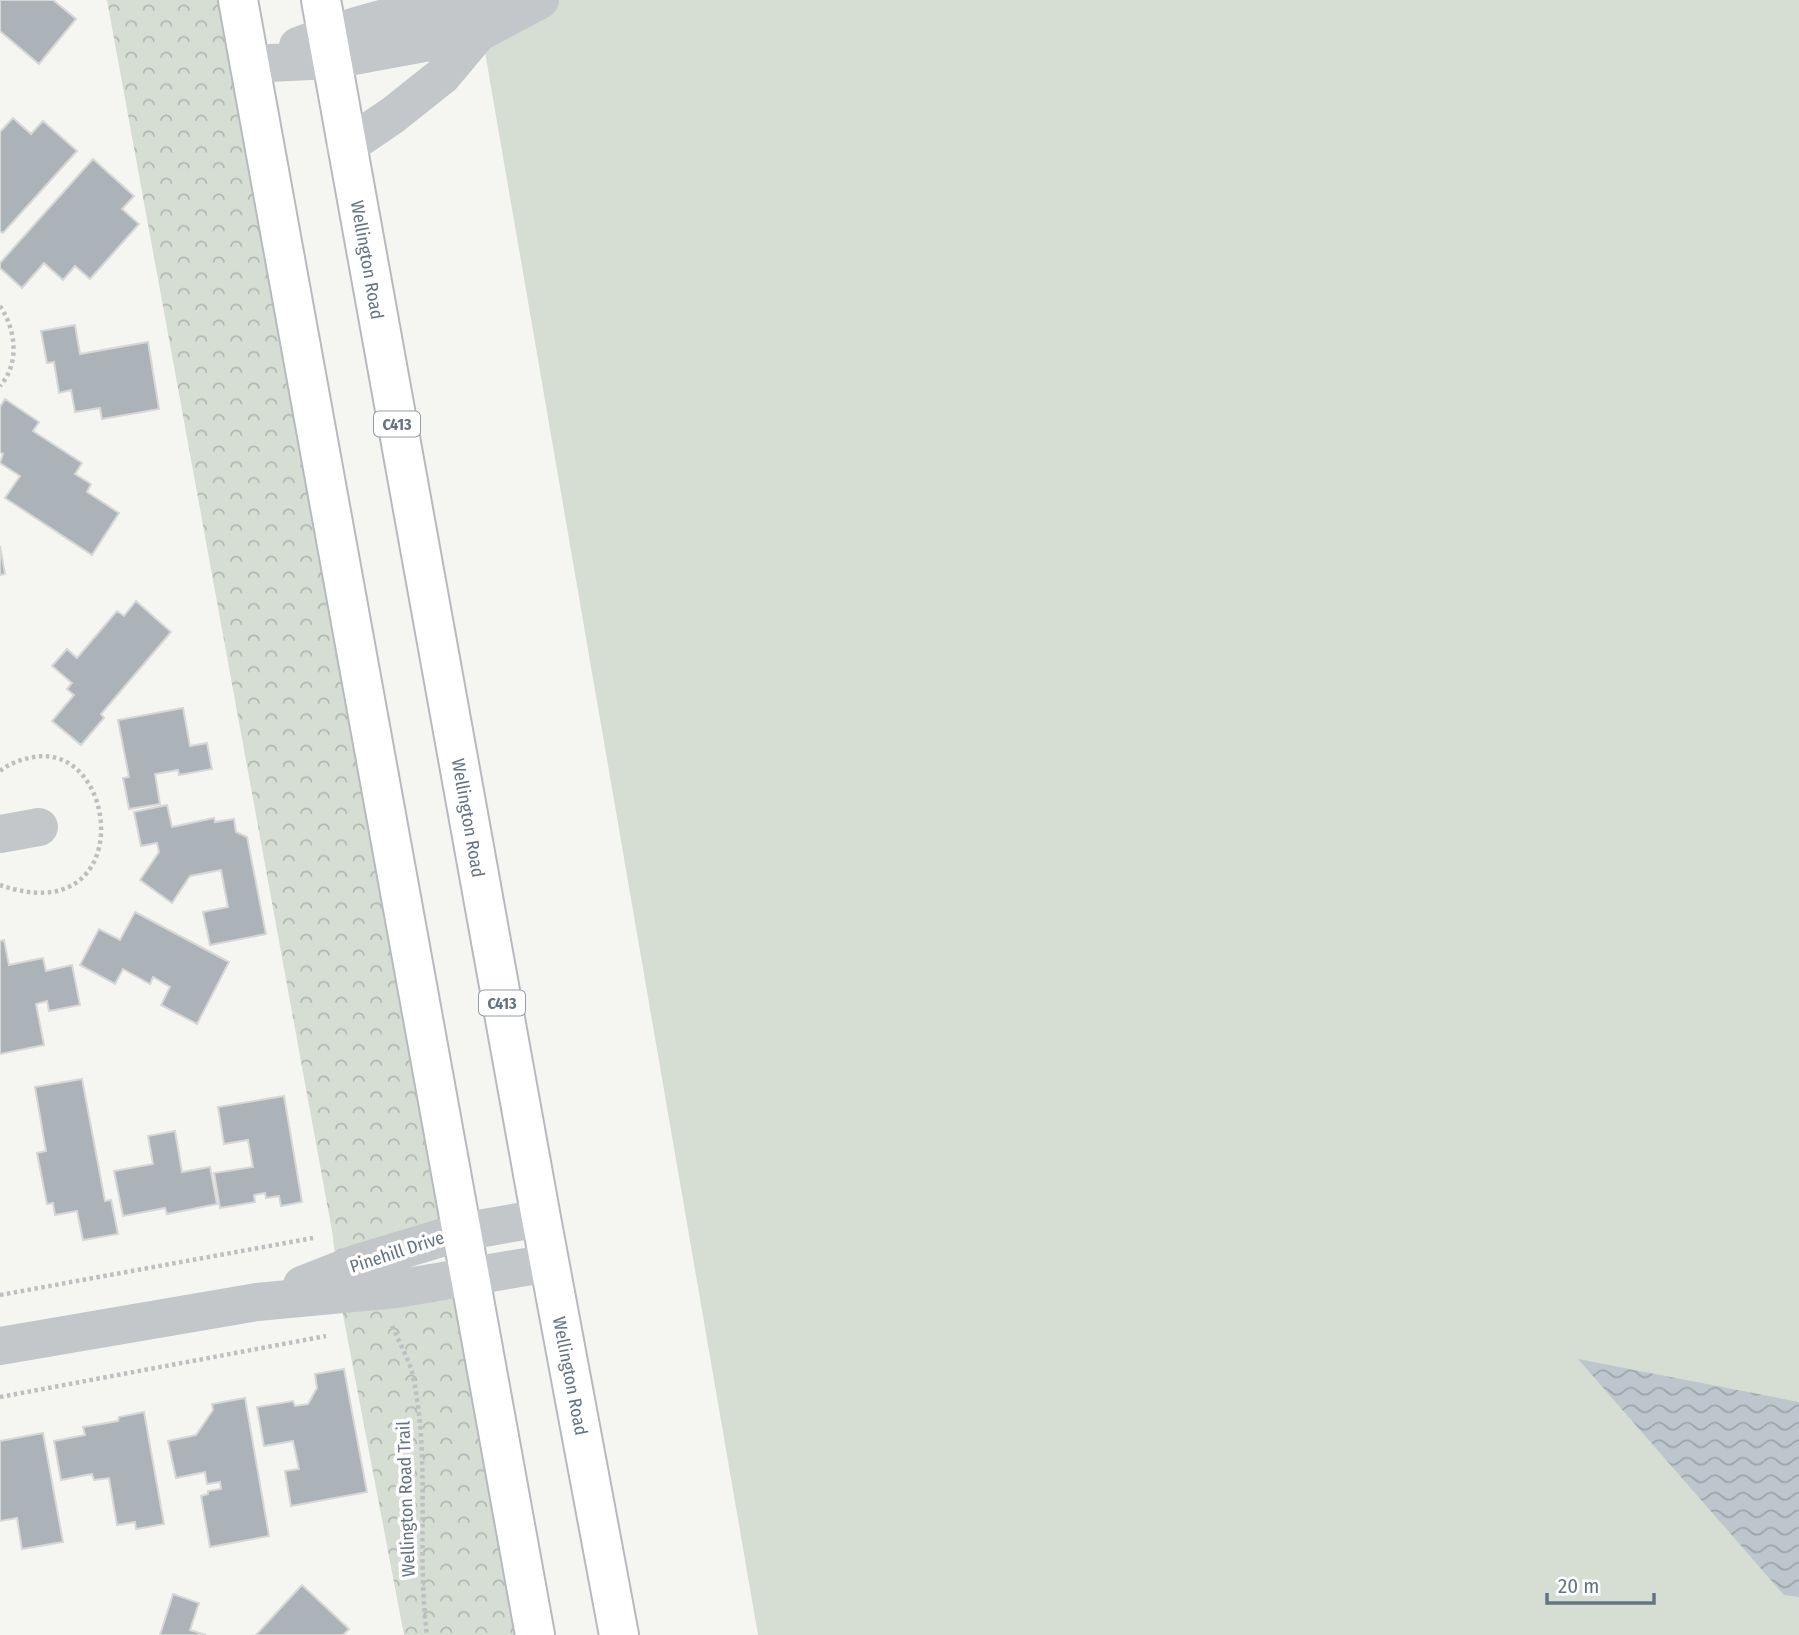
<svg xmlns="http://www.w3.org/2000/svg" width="1799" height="1635" viewBox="0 0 1799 1635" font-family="'Fira Sans Condensed',sans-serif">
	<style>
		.green { fill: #d6ddd3 }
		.forest { fill: url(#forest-crowns) }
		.water { fill: url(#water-waves) }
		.building { fill: #abb2b8; stroke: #d7d7d5; stroke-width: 2 }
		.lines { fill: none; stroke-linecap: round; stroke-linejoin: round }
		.major-casing { stroke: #b6babe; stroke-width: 42 }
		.path { stroke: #bdbfc1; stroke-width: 4.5; stroke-dasharray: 3.5 3.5; stroke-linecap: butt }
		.minor { stroke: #c3c7ca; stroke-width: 38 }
		.major { stroke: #fff; stroke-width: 38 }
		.labels { text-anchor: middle; stroke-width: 7; stroke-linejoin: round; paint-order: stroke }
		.shield { fill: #fff; stroke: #929ea8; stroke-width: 2 }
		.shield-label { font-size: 16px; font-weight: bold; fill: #647483 }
		.street-label { font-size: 18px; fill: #647483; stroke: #fff }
	</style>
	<defs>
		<pattern id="forest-crowns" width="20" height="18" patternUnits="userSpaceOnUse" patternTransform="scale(1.75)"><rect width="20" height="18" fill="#d6ddd3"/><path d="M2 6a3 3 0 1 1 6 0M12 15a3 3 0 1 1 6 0" fill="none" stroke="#b1b8b1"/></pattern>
		<pattern id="water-waves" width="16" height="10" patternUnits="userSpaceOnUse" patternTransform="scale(1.75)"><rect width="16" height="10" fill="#bcc6cc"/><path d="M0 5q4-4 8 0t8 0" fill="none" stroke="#9ca5ab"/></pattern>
	</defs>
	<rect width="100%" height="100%" fill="#f5f6f2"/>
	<path class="green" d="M 476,0 L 1799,0 L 1799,1635 L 758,1635 Z"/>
	<path class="forest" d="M 107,0 L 238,0 L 461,1232 L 339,1285 L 332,1231 Z
		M 470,1276 L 535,1635 L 404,1635 L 339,1294 Z"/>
	<path class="water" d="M 1578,1359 L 1799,1402 L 1799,1597 L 1784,1595 Z"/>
	<path class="building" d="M 0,0 L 53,0 L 76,19 L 39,64 L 0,31 Z
		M 13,118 L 31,134 L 43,121 L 77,151 L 3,233 L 0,231 L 0,132 Z
		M 93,159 L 134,196 L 122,209 L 139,224 L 90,279 L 75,266 L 63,280 L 44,263 L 22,288 L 0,268 L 0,263 Z
		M 75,325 L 80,354 L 148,342 L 159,409 L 102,419 L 100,408 L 75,412 L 71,390 L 59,393 L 54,362 L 47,363 L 41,331 Z
		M 5,399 L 39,422 L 33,431 L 82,463 L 75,474 L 91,484 L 87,492 L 119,513 L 92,555 L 5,498 L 20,476 L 0,463 L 3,454 L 0,452 L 0,407 Z
		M 0,546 L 5,574 L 0,575 Z
		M 136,601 L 171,632 L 101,714 L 104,718 L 81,745 L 52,721 L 74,695 L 67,689 L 72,683 L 52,666 L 67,649 L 77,658 L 117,611 L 124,616 Z
		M 183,708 L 190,746 L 207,743 L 212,769 L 179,775 L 178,770 L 155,774 L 160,804 L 129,809 L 123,778 L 129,777 L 118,720 Z
		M 167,805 L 172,827 L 214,818 L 215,822 L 234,819 L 236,832 L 247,837 L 266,934 L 210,945 L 203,912 L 228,907 L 221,870 L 190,876 L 172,903 L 140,880 L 159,852 L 157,843 L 141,846 L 134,812 Z
		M 135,912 L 229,962 L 197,1024 L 161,1005 L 170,987 L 153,977 L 150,984 L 123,969 L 115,984 L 80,965 L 99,929 L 120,940 Z
		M 4,940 L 9,965 L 43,958 L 46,971 L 72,965 L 80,1005 L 49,1011 L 47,1001 L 36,1004 L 44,1045 L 0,1054 L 0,941 Z
		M 82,1079 L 105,1201 L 111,1200 L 118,1234 L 83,1240 L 77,1211 L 55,1215 L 53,1203 L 47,1204 L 37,1153 L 46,1151 L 35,1087 Z
		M 284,1096 L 302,1202 L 281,1206 L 279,1196 L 266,1198 L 265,1193 L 254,1195 L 255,1202 L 220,1208 L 214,1173 L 253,1167 L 248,1140 L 224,1144 L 218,1107 Z
		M 175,1131 L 182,1172 L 210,1167 L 217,1204 L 167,1214 L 165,1208 L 123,1216 L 114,1171 L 153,1164 L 148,1136 Z
		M 344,1369 L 367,1492 L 291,1506 L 285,1471 L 299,1469 L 293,1441 L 264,1446 L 257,1407 L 293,1401 L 295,1406 L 308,1404 L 317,1388 L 315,1374 Z
		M 245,1398 L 269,1536 L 210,1547 L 201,1496 L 208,1494 L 208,1491 L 221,1489 L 220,1482 L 207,1484 L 205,1472 L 176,1478 L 168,1441 L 196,1435 L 213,1410 L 212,1404 Z
		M 144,1412 L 164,1524 L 136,1529 L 135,1522 L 117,1525 L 109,1478 L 94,1480 L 92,1474 L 61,1480 L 54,1441 L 85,1435 L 83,1427 L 118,1421 L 119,1417 Z
		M 43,1433 L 63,1542 L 22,1549 L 17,1518 L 0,1521 L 0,1441 Z
		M 302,1585 L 349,1629 L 343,1635 L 256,1635 Z
		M 173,1594 L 199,1603 L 190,1630 L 206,1635 L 160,1635 Z"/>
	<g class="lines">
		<defs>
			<path id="major" d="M 238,0 L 535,1635
				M 321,0 L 541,1218 L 619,1635"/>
		</defs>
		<use href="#major" class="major-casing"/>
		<path class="path" d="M 0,306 C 16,330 20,363 0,386
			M 0,771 C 10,763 22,759 34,757 C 120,742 138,933 0,885
			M 0,1295 L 313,1238
			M 392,1326 C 399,1342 409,1359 413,1376 C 431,1462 416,1549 427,1635
			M 0,1397 L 326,1336"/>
		<path class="minor" d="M 298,46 C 360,22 427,5 493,0
			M 250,64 L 332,60 L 478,33 L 540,0
			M 346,147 L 393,115 L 442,76 L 478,33
			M 0,834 L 39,827
			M 302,1285 L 358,1263 L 461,1232 L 541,1218
			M 0,1346 L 257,1302 L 396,1289 L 549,1263"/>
		<use href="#major" class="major"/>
	</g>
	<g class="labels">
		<g class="shield">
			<rect x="374" y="411.5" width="46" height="25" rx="5"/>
			<rect x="479" y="990.5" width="46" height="25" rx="5"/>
		</g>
		<g class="shield-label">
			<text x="397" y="430">C413</text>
			<text x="502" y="1009">C413</text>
		</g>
		<g class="street-label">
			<text transform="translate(367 260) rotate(80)" y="6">Wellington Road</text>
			<text transform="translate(468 818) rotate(80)" y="6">Wellington Road</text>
			<text transform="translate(397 1252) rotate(-18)" y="6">Pinehill Drive</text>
			<text transform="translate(570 1376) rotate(79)" y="6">Wellington Road</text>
			<text transform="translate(406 1499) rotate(-92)" y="6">Wellington Road Trail</text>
		</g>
	</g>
	<path d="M1547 1593v10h107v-10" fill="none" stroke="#647483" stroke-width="3.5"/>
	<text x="1558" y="1593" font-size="21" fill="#647483" stroke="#ffffff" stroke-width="5" paint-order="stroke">20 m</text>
</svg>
